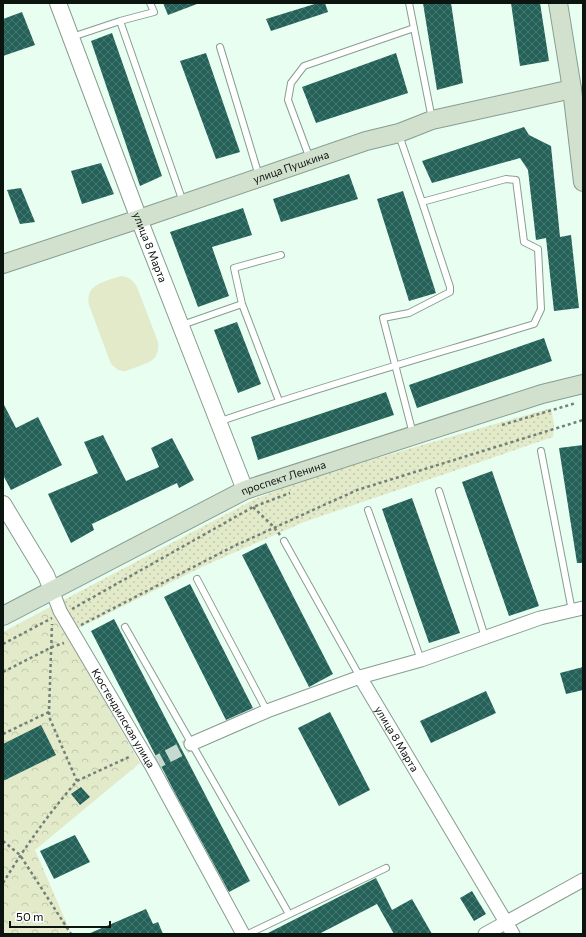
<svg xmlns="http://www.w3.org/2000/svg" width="586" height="937" font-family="Commissioner,sans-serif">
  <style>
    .grass { fill: url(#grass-dots) }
    .park { fill: url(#park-crowns) }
    .pitch { fill: #e2eac9 }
    .building { fill: url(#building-cross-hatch) }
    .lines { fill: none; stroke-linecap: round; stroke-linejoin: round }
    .minor-tunnel { stroke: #c6dbcf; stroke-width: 13; stroke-dasharray: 13 6; stroke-linecap: butt }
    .service-casing { stroke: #889d91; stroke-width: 8 }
    .minor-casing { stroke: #889d91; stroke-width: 15 }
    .tertiary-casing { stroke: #889d91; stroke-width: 18 }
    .secondary-casing { stroke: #889d91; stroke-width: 20 }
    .path { stroke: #728178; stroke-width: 2.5; stroke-dasharray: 3 3; stroke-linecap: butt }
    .service { stroke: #fff; stroke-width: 6 }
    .minor { stroke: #fff; stroke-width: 13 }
    .tertiary { stroke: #fff; stroke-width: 16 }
    .secondary { stroke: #d2e0ce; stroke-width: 18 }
    .labels { text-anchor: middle; stroke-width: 4; stroke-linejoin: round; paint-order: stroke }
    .street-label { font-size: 11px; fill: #0c140f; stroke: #fff }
  </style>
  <defs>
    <pattern id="grass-dots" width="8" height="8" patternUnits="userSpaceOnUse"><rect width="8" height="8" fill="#e2eac9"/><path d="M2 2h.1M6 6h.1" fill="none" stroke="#c1c8ab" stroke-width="1.8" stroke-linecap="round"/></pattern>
    <pattern id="park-crowns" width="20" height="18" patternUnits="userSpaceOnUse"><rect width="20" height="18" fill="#e2eac9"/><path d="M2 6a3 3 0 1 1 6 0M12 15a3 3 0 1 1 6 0" fill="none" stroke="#c1c8ab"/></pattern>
    <pattern id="building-cross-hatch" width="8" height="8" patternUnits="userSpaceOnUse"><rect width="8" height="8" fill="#246158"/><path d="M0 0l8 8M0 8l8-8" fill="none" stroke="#487770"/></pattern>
  </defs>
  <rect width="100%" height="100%" fill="#e7fef1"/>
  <path class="grass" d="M551,408L554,424L553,437L304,522L204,566L77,629L60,602L255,499L311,477Z"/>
  <path class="park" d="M50,607L140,763L35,850L70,931L64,934H3V632Z"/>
  <path class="pitch" d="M121,276C129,277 133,280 137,287L158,342C160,361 149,362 134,368C130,369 126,372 122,371C117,370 115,367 111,364L89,305C85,284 104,282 121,276Z"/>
  <path class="building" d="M163,3H197V4L168,15Z
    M318,3H325L328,12L271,31L266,19Z
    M423,3H451L463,83L437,90Z
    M511,3H540L549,61L520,66Z
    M22,12L35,45L3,56V19Z
    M112,33L162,176L140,186L91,41Z
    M206,53L240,152L216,159L180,61Z
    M396,53L408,93L316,123L302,87Z
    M524,127L529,135L551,146L560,237L571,235L579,308L554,311L546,238L536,240L528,170L520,158L432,183L422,161Z
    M101,163L114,194L82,204L71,171Z
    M349,174L358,199L281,222L273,199Z
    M21,188L35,222L20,224L7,190Z
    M403,191L436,293L409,301L377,199Z
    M243,208L252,235L212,247L229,296L198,307L170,232Z
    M237,322L261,384L238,393L214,330Z
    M544,338L552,361L417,408L409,385Z
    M386,392L394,415L258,460L251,437Z
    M3,403L16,428L38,417L62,465L11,490L3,475Z
    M103,435L126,481L159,467L151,448L172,438L194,480L179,488L177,483L92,524L94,530L71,543L48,494L98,473L84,442Z
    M583,445V563H577L559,448Z
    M492,471L539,606L509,616L462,482Z
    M412,498L460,633L429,643L382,509Z
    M266,543L333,674L309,687L242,555Z
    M190,584L253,708L226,720L164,597Z
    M114,619L250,881L229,892L175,793L91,631Z
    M583,667V690L566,694L560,673Z
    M486,691L496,713L431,743L420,721Z
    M330,712L370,790L339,806L298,728Z
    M41,725L56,755L3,781V744Z
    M81,787L90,797L80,805L71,794Z
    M75,835L90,862L54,879L40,851Z
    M376,878L392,910L412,899L432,934H394L377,904L319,934H266Z
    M472,891L486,914L474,921L460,898Z
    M146,909L153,924L158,922L163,934H88Z"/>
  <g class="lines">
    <path class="minor-tunnel" d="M151,765L191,744"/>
    <g class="service-casing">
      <path id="service" d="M150,3L154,12L120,21L183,202
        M409,3L432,119
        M72,37L120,21
        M220,47L259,176
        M399,135L422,202
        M310,159L288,100L291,83L304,66L414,28
        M182,325L242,304
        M279,401L242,304L234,268L281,255
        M218,422C322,386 429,356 534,324L541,309L538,249L524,242L516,180L506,179L422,202L450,287V292L409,313L383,318L413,434
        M541,451L572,611
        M439,491L485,637
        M368,510L421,660
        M284,541L360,677
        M197,579L267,711
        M125,627L289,914
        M248,934L386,868"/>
    </g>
    <g class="minor-casing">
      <g id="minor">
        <path id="s1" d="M52,590L60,611L151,765L243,934"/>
        <path id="s2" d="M360,677L513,934"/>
        <path d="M191,744L267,711L360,677L421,660L540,618L583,608"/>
        <path d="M485,934L583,880"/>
      </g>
    </g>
    <g class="tertiary-casing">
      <g id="tertiary">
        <path id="s3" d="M58,3L139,219L245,490"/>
        <path d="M3,504L46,575L52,590"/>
      </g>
    </g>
    <g class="secondary-casing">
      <g id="secondary">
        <path d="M558,3L572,89L583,182"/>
        <path id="s4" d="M3,264L139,219L366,141L399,133L432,120L572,89"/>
        <path id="s5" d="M3,616L245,490L542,394L583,384"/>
      </g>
    </g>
    <path class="path" d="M502,425L576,403
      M253,507L274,527L280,535
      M72,609L253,507L290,493
      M81,625L234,546L357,490L583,420
      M3,644L52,618
      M3,672L52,647L64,643
      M3,734L49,712L52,624
      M77,781L131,756
      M3,841L20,855L71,934
      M3,883C25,847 49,813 77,781L50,719L49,712"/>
    <use href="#service" class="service"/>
    <use href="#minor" class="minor"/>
    <use href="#tertiary" class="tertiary"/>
    <use href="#secondary" class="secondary"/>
  </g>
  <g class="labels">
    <g class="street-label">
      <text dy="4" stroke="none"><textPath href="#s4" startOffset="304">улица Пушкина</textPath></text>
      <text dy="4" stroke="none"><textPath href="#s3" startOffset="261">улица 8 Марта</textPath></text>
      <text dy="4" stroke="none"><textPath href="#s5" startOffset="313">проспект Ленина</textPath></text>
      <text dy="4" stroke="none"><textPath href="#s1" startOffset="147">Кюстендилская улица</textPath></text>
      <text dy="4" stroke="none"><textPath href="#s2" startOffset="72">улица 8 Марта</textPath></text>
    </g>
  </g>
  <rect width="586" height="937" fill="none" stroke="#0c140f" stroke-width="8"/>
  <path d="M10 921v6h100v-6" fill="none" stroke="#0c140f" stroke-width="2"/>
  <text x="16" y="921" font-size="12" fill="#0c140f" stroke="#ffffff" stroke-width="3" paint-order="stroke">50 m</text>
</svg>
